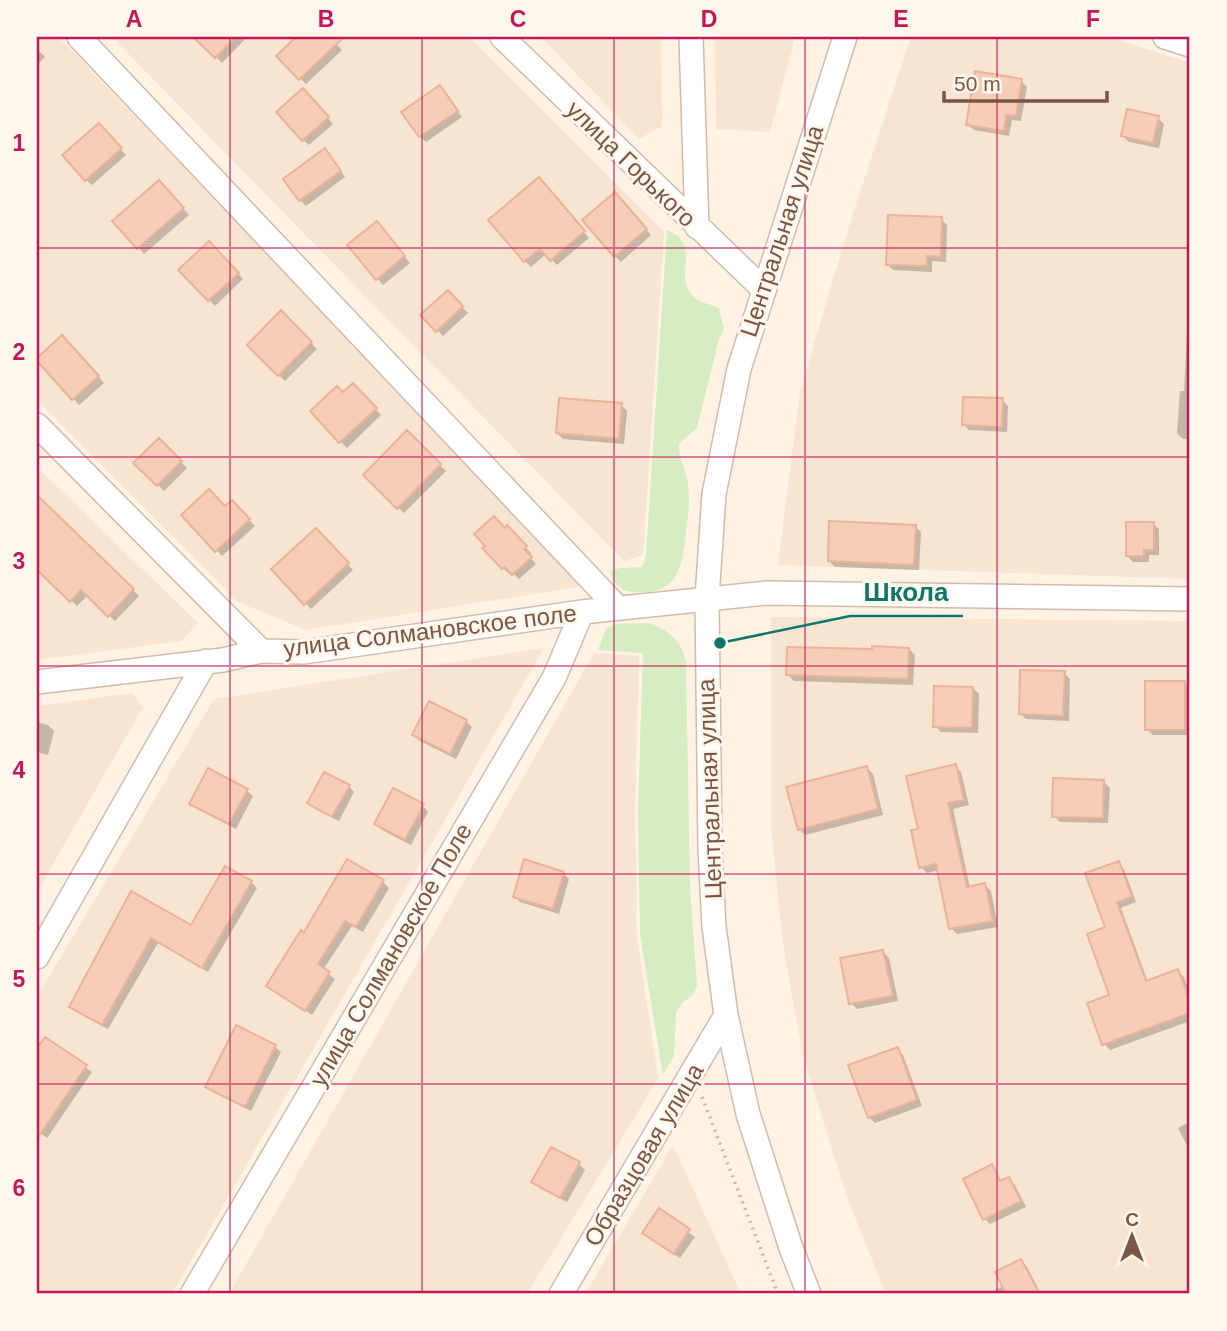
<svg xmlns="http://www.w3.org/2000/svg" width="1227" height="1331" font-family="Helvetica,sans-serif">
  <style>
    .residential { fill: #f7e4d1 }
    .green { fill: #d5edc0 }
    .shadow { fill: #0003 }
    .building { fill: #f6ceb8; stroke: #ebb397; stroke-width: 2 }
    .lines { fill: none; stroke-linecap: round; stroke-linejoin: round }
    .minor-casing { stroke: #d3bbab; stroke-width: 26 }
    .path { stroke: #dcb19b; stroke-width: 3.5; stroke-dasharray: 2 5; stroke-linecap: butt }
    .minor { stroke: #fff; stroke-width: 23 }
    .grid { fill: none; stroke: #c2185b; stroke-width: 2; stroke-opacity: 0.55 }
    .labels { text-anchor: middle; stroke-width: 6; stroke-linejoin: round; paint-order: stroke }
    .street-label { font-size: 24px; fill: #795646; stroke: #fff6ec }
    .leader { fill: none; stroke: #0f766e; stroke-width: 2.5 }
    .callout-dot { fill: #0f766e; stroke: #fff6ec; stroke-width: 2.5 }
    .callout-label { font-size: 26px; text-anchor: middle; font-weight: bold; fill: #0f766e; stroke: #fff6ec; stroke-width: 6; stroke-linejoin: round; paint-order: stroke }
    .neatline { fill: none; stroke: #c2185b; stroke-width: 2.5 }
    .grid-label { font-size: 23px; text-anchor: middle; font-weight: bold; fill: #c2185b }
  </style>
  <rect width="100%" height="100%" fill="#fef2e4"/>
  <path class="residential" d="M37,37H58L77,56L578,579V587L306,630L238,602L37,400Z
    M112,37H469L664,232L643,555L624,561Z
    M541,37H661L662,126L639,139Z
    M715,37H795L770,132L716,129Z
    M911,37H1109L1190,63V579L778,565L800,392L848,229Z
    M37,467L198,623L181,641L37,660Z
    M771,617L1190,621V1294H886L848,1200L803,1056L783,944L771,827Z
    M544,648L172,1294H37V997L214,699Z
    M594,653L639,656L635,811L637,937L658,1079L527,1294H229Z
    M132,693L143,707L37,892V706Z
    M673,1145L741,1294H585Z"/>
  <path class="green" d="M667,230C704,245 671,277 694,297C701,304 711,303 719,309L724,329L719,339L697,428L679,443C678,458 686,469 688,484C690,500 688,516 686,532C682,566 679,595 636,592C621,591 614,586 610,571L620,568L642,567L646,556Z
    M649,623C669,630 682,641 686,662L690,887L697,986L692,996L682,1003L676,1012L674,1056L663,1075L640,935L638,808L643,653L598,650L606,629L616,624Z"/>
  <path class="shadow" d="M196,37H247L222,63Z
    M298,37H330L342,50L306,84L278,56Z
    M37,49L45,57L37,65Z
    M1021,81L1027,87L1021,121L1012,120L1009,136L974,130L968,124Z
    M440,88L462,117L426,142L420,136Z
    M309,96L333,124L309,145L303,140Z
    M1158,118L1164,124L1159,148L1129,142L1123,136Z
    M105,131L126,155L92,185L86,180Z
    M330,157L345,177L306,206L300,200Z
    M544,185L589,238L557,265L546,254L531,267L525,261Z
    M165,188L189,215L144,254L115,221Z
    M621,200L651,235L621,262L615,256Z
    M941,219L947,225L946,262L932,261V272L893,270L887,264Z
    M382,229L410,263L383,285L350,246Z
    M209,244L243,279L215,306L181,270Z
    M448,292L468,313L443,336L423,315Z
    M281,313L317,349L285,381L249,345Z
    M1187,332L1190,333V439H1183L1177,433L1180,391H1184Z
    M68,343L104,383L79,405L37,359Z
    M353,385L381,415L347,448L312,411L343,395Z
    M1002,400L1008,406L1007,432L969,430L963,424Z
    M621,405L627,411L624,444L563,439L557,433Z
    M407,433L446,471L404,513L365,475Z
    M159,440L187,468L164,491L136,463Z
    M39,499L139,596L115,621L88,595L77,606L37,568V501Z
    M232,502L255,526L222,556L184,515L226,508Z
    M1153,523L1159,529V555H1149V562H1133L1127,556Z
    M915,526L921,532L919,570L835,567L829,561Z
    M316,530L353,570L311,609L273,570Z
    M505,530L513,534L531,553L529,556L536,564L519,579L512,572L509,574L503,568Z
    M909,649L915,655L913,685L794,681L788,675Z
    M1064,673L1070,679L1069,721L1026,719L1020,713Z
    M1184,683L1190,689V735H1153L1147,729Z
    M973,688L979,694L978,733L941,732L935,726Z
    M466,721L472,727L456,759L420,741L414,735Z
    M37,722L48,725L54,731L48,755L37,752Z
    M955,766L961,772L969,805L953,809L970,888L985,885L991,891L998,927L957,934L951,928L939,870L927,873L921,867L920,830Z
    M867,768L873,774L883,815L805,835L799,829Z
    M1104,782L1110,788L1108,823L1060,822L1054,816Z
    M349,786L354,792L339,821L315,809L309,803Z
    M247,791L253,796L236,829L197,809L191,803Z
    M423,806L428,812L411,845L382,830L376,824Z
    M1118,863L1124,869L1136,902L1121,908L1148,982L1178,971L1184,977L1190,995V1021L1110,1050L1104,1044L1111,996L1107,928Z
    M563,873L569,879L559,914L520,902L515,896Z
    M251,882L257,888L208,972L158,943L108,1029L77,1012L71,1006L131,893L191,927Z
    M383,882L389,888L363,932L352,926L323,970L335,979L312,1015L268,986L305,935Z
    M883,952L889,958L898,1001L857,1009L851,1003Z
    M45,1039L92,1072L47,1138L37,1131V1052Z
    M275,1047L281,1052L251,1111L213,1092L207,1086Z
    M897,1049L903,1055L922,1106L875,1123L869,1117Z
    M1190,1122V1152L1178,1128Z
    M579,1164L585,1170L567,1202L539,1188L533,1182Z
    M992,1166L1002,1182L1009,1179L1015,1185L1026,1207L990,1224L985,1219Z
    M659,1211L695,1237L680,1258L650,1238Z
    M1021,1261L1027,1267L1041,1294H996L994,1291L1003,1286Z"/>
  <path class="building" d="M193,37H236L215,58Z
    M296,37H344L299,80L276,56Z
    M975,71L1022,79L1016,116L1006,115L1004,131L966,125Z
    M440,85L458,111L419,137L401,112Z
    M303,88L329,117L302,141L276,112Z
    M1127,109L1159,116L1153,143L1121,136Z
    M99,123L122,148L85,181L62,155Z
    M325,148L341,171L299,201L283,179Z
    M539,177L585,231L550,261L540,249L524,262L488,220Z
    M159,180L184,208L137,249L112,221Z
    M615,192L647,229L614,257L582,220Z
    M888,215L942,217L941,257L927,256V266L886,265Z
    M377,221L405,256L376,280L347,245Z
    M209,241L239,273L208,301L178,270Z
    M448,290L463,306L436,332L420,315Z
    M281,310L312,342L278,376L247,345Z
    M62,335L99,376L72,400L37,361V358Z
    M353,383L377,408L339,443L310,411L337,386L343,392Z
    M963,397L1003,398L1002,427L962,425Z
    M559,398L622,403L619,439L556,433Z
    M407,430L441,464L397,509L363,475Z
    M159,438L182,461L157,486L133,463Z
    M209,489L225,506L232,500L250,519L215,552L181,515Z
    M37,495L134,589L108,617L81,590L70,602L37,570Z
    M494,516L505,528L507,525L527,546L524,549L532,557L512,575L505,567L502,569L482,548L485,546L474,534Z
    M829,521L916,525L914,565L828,561Z
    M1126,522H1154V550H1144V556H1126Z
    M316,528L349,563L304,605L271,569Z
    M872,646L909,648L908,679L786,675L787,647L872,649Z
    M1020,670L1065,671L1063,716L1019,714Z
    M1145,681H1185V730H1145Z
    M934,686L973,687L972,728L933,727Z
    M429,701L467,720L450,754L412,735Z
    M956,764L964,800L948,803L967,887L985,883L993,921L949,929L936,864L919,868L911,830L918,829L906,776Z
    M867,766L878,809L798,830L786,787Z
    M208,768L248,789L229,824L189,804Z
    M324,772L350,785L332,817L307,803Z
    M1053,778L1104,780L1103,818L1052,817Z
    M393,788L424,804L405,840L374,824Z
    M347,859L384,880L356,927L345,921L318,964L330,972L305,1011L266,986L301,930L304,932Z
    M524,859L564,872L553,909L513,897Z
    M1119,861L1132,897L1117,902L1146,981L1178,969L1190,1002V1013L1102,1045L1087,1003L1109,995L1087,934L1105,927L1085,873Z
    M225,866L252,881L202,968L151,938L102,1025L69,1007L131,891L191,925Z
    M883,950L893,996L849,1004L840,958Z
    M236,1025L276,1045L245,1107L205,1087Z
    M45,1037L87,1065L37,1139V1048Z
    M898,1047L917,1100L868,1118L848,1065Z
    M551,1147L580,1162L560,1198L531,1182Z
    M992,1164L1000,1181L1009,1177L1021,1201L983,1220L963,1179Z
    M659,1208L690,1229L674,1254L642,1233Z
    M1021,1259L1040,1294H1006L995,1272Z"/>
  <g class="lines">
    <g class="minor-casing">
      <path id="minor" d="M79,37L618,608
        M502,37L763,289
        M691,37L697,227
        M1165,37L1190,45
        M37,425L261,651
        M37,682L223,660L261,651L304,652L582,612L766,593L1190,599
        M37,957L206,661
        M192,1294L554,678L582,612
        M561,1294L726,1015
        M809,1294L791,1248L748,1114L726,1015L714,927L710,849L707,598L714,494L739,369L845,37"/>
    </g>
    <path class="path" d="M702,1097L778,1294"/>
    <use href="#minor" class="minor"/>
  </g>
  <path class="grid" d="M230,37V1294M422,37V1294M614,37V1294M805,37V1294M997,37V1294M37,248H1190M37,457H1190M37,666H1190M37,874H1190M37,1084H1190"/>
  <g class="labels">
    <g class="street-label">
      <text transform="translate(631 164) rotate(44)" y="8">улица Горького</text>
      <text transform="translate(782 231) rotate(-72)" y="8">Центральная улица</text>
      <text transform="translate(430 631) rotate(-7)" y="8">улица Солмановское поле</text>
      <text transform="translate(710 789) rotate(-92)" y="8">Центральная улица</text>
      <text transform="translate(391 955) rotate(-60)" y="8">улица Солмановское Поле</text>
      <text transform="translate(644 1155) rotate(-59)" y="8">Образцовая улица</text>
    </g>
  </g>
  <path class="leader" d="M720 643L850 616H963"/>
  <circle class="callout-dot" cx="720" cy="643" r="7"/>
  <g class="callout-label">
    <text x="906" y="601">Школа</text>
  </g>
  <rect width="1227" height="1331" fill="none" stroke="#fff6ec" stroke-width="77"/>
  <g transform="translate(1132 1236)" stroke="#fff6ec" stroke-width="5" paint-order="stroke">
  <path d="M0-5L12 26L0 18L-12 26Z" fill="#795646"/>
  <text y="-10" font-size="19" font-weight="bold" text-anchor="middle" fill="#795646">С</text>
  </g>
  <path d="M944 91v10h163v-10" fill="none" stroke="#795646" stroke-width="3.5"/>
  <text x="954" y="91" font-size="21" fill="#795646" stroke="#fff6ec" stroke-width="5" paint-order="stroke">50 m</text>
  <rect x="38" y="38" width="1150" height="1254" class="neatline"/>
  <g class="grid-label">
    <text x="134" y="27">A</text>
    <text x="326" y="27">B</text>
    <text x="518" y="27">C</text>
    <text x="709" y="27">D</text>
    <text x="901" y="27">E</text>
    <text x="1093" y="27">F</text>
    <text x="19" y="151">1</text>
    <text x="19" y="360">2</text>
    <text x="19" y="569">3</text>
    <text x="19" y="778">4</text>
    <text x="19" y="987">5</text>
    <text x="19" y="1196">6</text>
  </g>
</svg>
